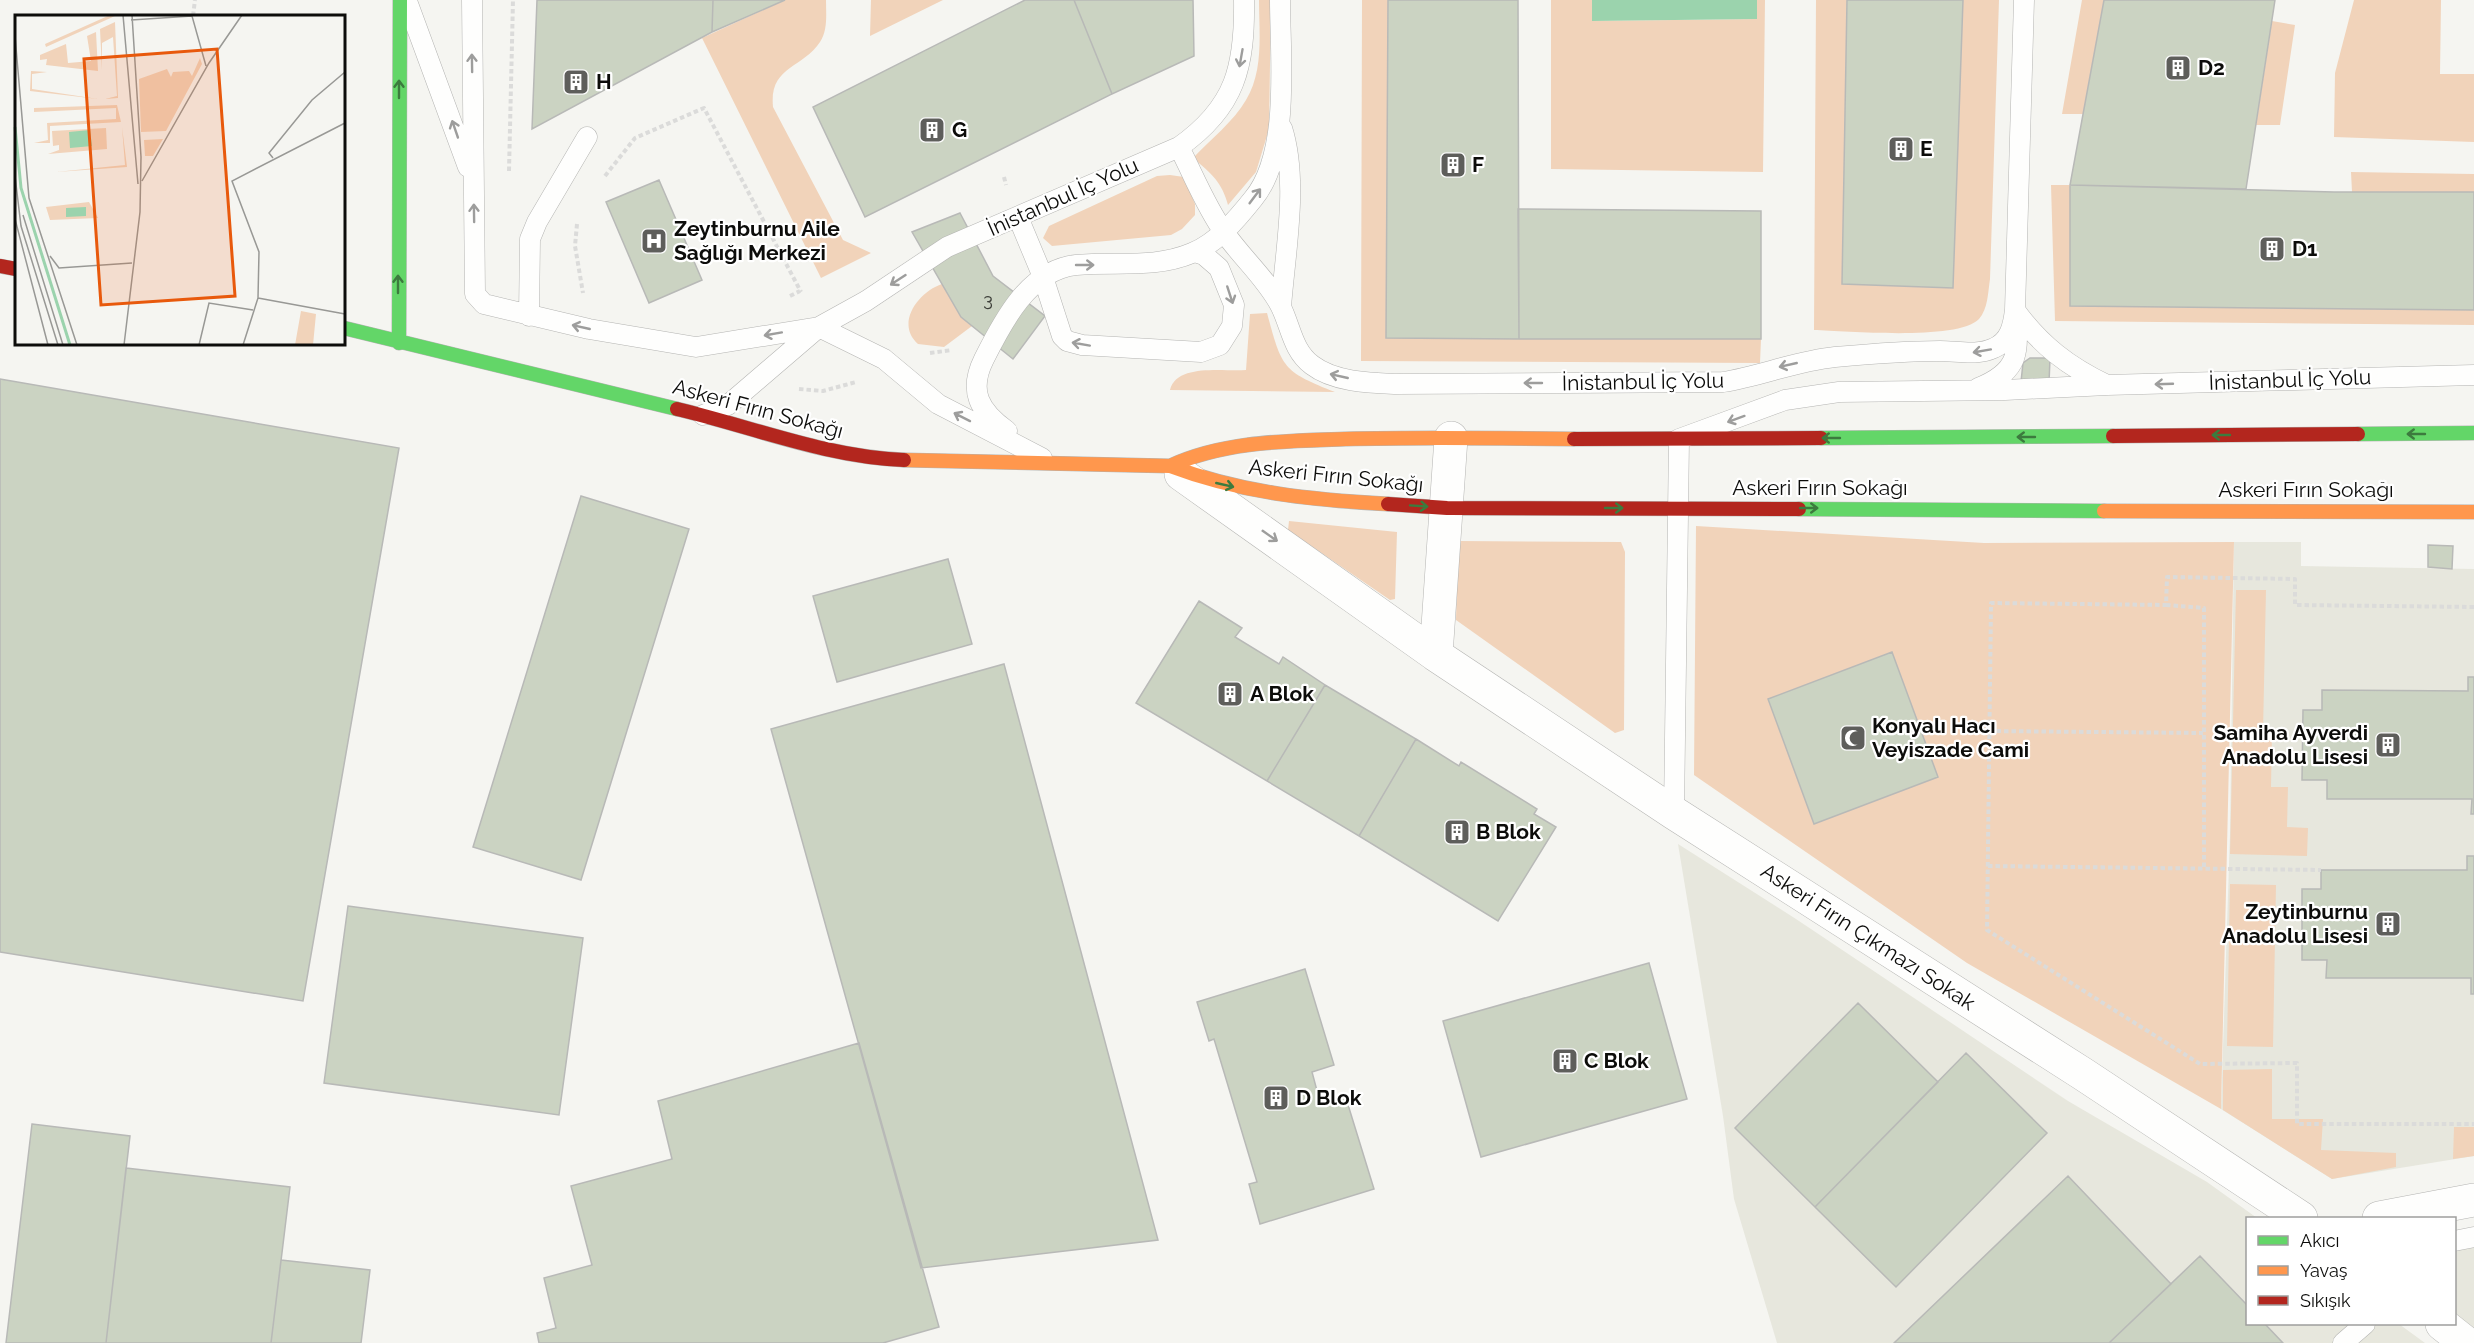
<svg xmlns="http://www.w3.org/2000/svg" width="2474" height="1343" font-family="Raleway,sans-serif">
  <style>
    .built { fill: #e7e7dd }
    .green { fill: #f1d3ba }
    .water { fill: #9bd3ad }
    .building { fill: #cbd3c2; stroke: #b8b9b7; stroke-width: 1.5 }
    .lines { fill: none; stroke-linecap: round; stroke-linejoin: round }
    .lane-casing { stroke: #b4b4b2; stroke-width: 21 }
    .street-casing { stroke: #b4b4b2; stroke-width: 34 }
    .fast-casing { stroke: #b4b4b2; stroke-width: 15 }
    .slow-casing { stroke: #b4b4b2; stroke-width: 15 }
    .jam-casing { stroke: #b4b4b2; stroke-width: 15 }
    .path { stroke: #dbdbda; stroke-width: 4; stroke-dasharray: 4.5 3; stroke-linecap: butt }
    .lane { stroke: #fefefd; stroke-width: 20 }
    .street { stroke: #fefefd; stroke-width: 33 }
    .fast { stroke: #63d668; stroke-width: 14 }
    .slow { stroke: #ff974d; stroke-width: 14 }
    .jam { stroke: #b3261e; stroke-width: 14 }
    .oneway { stroke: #9d9d9c }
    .oneway2 { stroke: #3c7b3e }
    .labels { text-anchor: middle; stroke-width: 4.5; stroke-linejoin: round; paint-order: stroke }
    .number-label { font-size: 18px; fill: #3c3e38 }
    .poi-label { font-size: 21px; font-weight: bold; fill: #0c0c0a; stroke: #fff; text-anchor: start }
    .street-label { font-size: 21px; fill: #0c0c0a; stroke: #fff }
    .inset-river { fill: none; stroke: #9bd3ad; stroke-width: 3 }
    .inset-road { fill: none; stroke: #989895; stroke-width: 1.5 }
    .view { fill: #e8590c; fill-opacity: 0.15; stroke: #e8590c; stroke-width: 3 }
    .inset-edge { fill: none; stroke: #0c0c0a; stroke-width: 3 }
  </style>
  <rect width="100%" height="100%" fill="#f5f5f1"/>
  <path class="built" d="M2234,542H2301V566L2474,569V1156L2332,1179L2221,1109L2230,834Z
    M1678,844L1796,919L2068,1101L2207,1182L2257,1218H2248V1324H2399L2425,1343H1777L1734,1199L1723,1116Z
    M2474,1247V1331L2455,1315L2454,1251Z"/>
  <path class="green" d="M785,0H826C826,14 828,30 820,42C802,69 769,66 773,107L843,240L871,253L821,278L702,38Z
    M871,0H943L870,36Z
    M1259,0H1271L1269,129L1256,172L1228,205C1222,182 1211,173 1193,158C1210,140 1234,121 1246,100C1264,70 1259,33 1259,0Z
    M1362,0H1388L1387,338L1761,339L1760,363L1361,361Z
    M1551,0H1592L1593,21L1757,19V0H1765L1763,172L1551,169Z
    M1816,0H1847L1842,284L1953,288L1963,0H1999L1990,279C1988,292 1988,309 1979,319C1958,341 1847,331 1814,330Z
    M2082,0H2104L2083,114H2062Z
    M2354,0H2441L2440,74H2474V142L2334,137L2335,73Z
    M2272,21L2295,25L2280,125H2256Z
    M2351,172L2474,174V192H2352Z
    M1170,175L1184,177L1195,204V215L1182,229L1171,235L1052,246L1043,238L1049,226L1157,176Z
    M2051,185H2070V306L2474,310V325L2055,321Z
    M942,284L961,317L972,326L944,347L918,344C895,324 918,292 942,284Z
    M1267,313C1282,368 1282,371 1335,392L1170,390C1177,363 1224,372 1246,370L1250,314Z
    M1289,521L1397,532L1395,599L1390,600L1288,530Z
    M1696,526L1984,543L2234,542L2221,1109L1967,963L1694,775Z
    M1458,541L1621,542L1625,552L1624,730L1615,733L1456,620Z
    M2236,590H2266L2263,732L2272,733L2271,787H2288L2287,827L2308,828L2307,856L2230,854Z
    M2230,884L2276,885L2273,1047L2227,1046Z
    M2272,1069V1119H2323L2321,1150L2396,1153V1167L2332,1179L2223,1110V1070Z
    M2454,1127H2474V1156L2453,1159Z"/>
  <path class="water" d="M1592,0H1757V19L1592,21Z"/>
  <path class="building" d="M537,0H713L712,32L532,129Z
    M713,0H785L712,32Z
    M1025,0H1074L1112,94L865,217L813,107Z
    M1074,0H1193L1194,56L1112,94Z
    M1388,0H1518L1519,339L1386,338Z
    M1847,0H1963L1953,288L1842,284Z
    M2104,0H2275L2246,189L2070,185Z
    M659,180L702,280L649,303L606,202Z
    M2070,185L2334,192H2474V310L2070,306Z
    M1518,209L1761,211V339H1519Z
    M960,213L993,276L1045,316L1013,359L961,317L912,232Z
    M2030,358H2050L2049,383L2021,382L2023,363Z
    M0,379L399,448L303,1001L0,952Z
    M581,496L689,529L581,880L473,847Z
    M2428,545L2453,546L2452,569L2428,567Z
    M948,559L972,644L837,682L813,596Z
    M1199,601L1242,628L1235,637L1279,664L1283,657L1325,685L1267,781L1136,703Z
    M1892,652L1938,777L1814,824L1768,699Z
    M1004,664L1158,1240L921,1268L771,729Z
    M2468,677H2474V814H2471L2472,799H2327V780H2302L2303,710H2322V690L2468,691Z
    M1325,685L1416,739L1359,836L1267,781Z
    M1416,739L1459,766L1461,762L1537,809L1534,814L1556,827L1498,921L1359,836Z
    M2467,856H2474V994H2471V978H2326L2327,960H2302V889H2321V870H2467Z
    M348,906L583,938L559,1115L324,1083Z
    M1649,963L1687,1099L1481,1157L1443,1021Z
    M1305,969L1334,1065L1312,1072L1320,1102L1345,1095L1374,1189L1260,1224L1249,1184L1257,1182L1214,1039L1209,1041L1197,1002Z
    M1858,1003L1938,1082L1815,1207L1735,1128Z
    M859,1043L939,1327L883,1343H539L537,1333L556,1328L544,1278L592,1265L571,1186L672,1159L658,1101Z
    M1966,1053L2047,1133L1896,1287L1815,1207Z
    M32,1124L130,1136L106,1343H6Z
    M126,1168L290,1187L271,1343H106Z
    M2068,1176L2171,1284L2109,1343H1894Z
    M2200,1256L2248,1306V1324H2265L2283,1343H2109Z
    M281,1260L370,1270L361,1343H271Z"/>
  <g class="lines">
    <g class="lane-casing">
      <path id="lane" d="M472,0L475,294L484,304L589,329L696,347L819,327L884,359L938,404L1042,458
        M408,4L468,167
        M1179,147C1193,174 1206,207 1224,232C1242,258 1265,277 1280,305C1291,326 1292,350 1312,365C1334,382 1370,383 1396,384L1723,382C1761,376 1796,361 1835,357C1869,354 1905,351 1940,351C1958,351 1977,356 1994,348C2010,341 2013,326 2015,310
        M1018,217L1043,277L1062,336L1067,341L1082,345L1201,352L1220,345L1232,326L1234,305L1219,268L1204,255L1195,252
        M1281,307C1285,253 1299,181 1282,128
        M2015,310C2040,345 2069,367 2107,385L2474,375
        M529,316L530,239L537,222L587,137
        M1978,388C2021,371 2019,351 2015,310L2024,0
        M703,415L728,405L819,327L866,301L947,247L1179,147C1236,107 1245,66 1244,0
        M1007,431C979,411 968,391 984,359C1003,321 1029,270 1076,265C1116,261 1154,269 1192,253C1217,243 1237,219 1253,199C1291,154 1280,56 1280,0
        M1674,813L1679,439L1785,400L1839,392L2005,390L2107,385
        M2454,1241L2474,1237
        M2343,1343L2365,1324"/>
    </g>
    <g class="street-casing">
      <path id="street" d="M1181,474L1436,655L1674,813L2083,1074L2301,1218
        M1436,655L1451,438
        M2379,1218L2474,1200
        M2442,1324L2466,1343"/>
    </g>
    <g class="fast-casing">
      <path id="fast" d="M344,328L677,409
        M399,343L400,0
        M2358,434L2474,433
        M1821,438L2113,436
        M1799,509L2104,511"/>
    </g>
    <g class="slow-casing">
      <path id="slow" d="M904,460L1170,466C1241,493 1313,500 1388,504
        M1170,466C1224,441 1286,441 1345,439C1421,437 1498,438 1574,439
        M2104,511L2474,512"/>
    </g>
    <g class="jam-casing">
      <path id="jam" d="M0,266L16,269
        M677,409C753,427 826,457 904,460
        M2113,436L2358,434
        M1574,439L1821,438
        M1388,504L1447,508L1799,509"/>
    </g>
    <path class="path" d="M193,16L195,0
      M509,171L513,0
      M605,176L635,138L704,108L801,292
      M1004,177L1006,185
      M577,224L575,246L583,293
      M790,296L800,291
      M930,353L952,350
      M799,389L823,391L856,382
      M2166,605L2204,608V869
      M2474,607L2295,605V579L2167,577L2166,605L1991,603L1987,930L2200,1064L2297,1063V1124H2474
      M1989,731L2203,733
      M1988,866L2321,870"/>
    <use href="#lane" class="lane"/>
    <use href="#street" class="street"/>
    <use href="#fast" class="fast"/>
    <use href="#slow" class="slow"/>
    <use href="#jam" class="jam"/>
  </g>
  <defs><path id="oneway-shaft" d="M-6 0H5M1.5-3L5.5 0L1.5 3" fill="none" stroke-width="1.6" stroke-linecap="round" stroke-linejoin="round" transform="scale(1.5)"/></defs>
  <g class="oneway">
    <use href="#oneway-shaft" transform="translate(1241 58) rotate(100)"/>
    <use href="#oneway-shaft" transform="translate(472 63) rotate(-91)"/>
    <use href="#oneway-shaft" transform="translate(455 129) rotate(-109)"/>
    <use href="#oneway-shaft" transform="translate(1255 196) rotate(-53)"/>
    <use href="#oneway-shaft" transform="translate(474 213) rotate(-91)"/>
    <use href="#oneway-shaft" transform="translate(1085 265)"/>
    <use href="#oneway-shaft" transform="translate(898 280) rotate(147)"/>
    <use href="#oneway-shaft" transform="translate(1230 295) rotate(72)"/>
    <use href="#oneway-shaft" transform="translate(581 327) rotate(-167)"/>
    <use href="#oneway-shaft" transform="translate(773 334) rotate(170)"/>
    <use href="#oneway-shaft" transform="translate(1081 344) rotate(-170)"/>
    <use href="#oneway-shaft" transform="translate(1982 351) rotate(170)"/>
    <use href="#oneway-shaft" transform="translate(1788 365) rotate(167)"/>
    <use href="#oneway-shaft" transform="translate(1339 376) rotate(-167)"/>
    <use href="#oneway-shaft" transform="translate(1533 383) rotate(180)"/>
    <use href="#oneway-shaft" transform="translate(2164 384) rotate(178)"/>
    <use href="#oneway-shaft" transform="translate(962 417) rotate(-153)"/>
    <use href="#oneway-shaft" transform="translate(1736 419) rotate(160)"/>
    <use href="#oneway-shaft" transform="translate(1270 536) rotate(35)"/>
  </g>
  <g class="oneway2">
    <use href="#oneway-shaft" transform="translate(399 89) rotate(-90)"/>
    <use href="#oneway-shaft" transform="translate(398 284) rotate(-90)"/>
    <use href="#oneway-shaft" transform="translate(2416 434) rotate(180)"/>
    <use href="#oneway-shaft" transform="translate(2221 435) rotate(180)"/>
    <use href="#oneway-shaft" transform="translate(2026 437) rotate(180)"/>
    <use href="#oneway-shaft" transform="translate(1831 438) rotate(180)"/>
    <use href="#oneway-shaft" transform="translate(1225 485) rotate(13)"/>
    <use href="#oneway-shaft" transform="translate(1419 506) rotate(4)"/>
    <use href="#oneway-shaft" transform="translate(1614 508)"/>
    <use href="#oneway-shaft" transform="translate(1809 508)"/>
  </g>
  <defs>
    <g id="building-square" transform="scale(1.35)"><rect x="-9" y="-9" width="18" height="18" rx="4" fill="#5e5e5b" stroke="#fff"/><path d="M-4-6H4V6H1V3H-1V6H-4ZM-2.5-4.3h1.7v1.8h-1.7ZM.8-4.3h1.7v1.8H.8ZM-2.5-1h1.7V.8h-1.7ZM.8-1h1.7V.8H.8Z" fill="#fff"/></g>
    <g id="hospital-square" transform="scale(1.35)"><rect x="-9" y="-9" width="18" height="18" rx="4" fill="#5e5e5b" stroke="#fff"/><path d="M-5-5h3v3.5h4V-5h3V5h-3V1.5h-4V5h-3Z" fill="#fff"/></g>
    <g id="mosque-square" transform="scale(1.35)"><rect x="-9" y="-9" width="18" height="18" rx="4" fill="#5e5e5b" stroke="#fff"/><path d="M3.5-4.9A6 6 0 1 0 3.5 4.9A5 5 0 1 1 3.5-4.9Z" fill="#fff"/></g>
  </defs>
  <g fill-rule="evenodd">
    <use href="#building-square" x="2178" y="68"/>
    <use href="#building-square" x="576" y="82"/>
    <use href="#building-square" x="932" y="130"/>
    <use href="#building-square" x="1901" y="149"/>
    <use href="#building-square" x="1453" y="165"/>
    <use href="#hospital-square" x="654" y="241"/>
    <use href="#building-square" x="2272" y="249"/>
    <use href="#building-square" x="1230" y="694"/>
    <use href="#mosque-square" x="1853" y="738"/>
    <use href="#building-square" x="2388" y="745"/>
    <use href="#building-square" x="1457" y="832"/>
    <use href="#building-square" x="2388" y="924"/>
    <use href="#building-square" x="1565" y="1061"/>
    <use href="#building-square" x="1276" y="1098"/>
  </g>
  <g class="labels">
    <g class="number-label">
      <text x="988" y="306">3</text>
    </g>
    <g class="poi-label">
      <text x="2198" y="75">D2</text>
      <text x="596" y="89">H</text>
      <text x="952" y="137">G</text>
      <text x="1920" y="156">E</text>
      <text x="1472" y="172">F</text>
      <text x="674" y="236">Zeytinburnu Aile<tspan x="674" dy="24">Sağlığı Merkezi</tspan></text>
      <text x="2292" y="256">D1</text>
      <text x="1250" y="701">A Blok</text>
      <text x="1872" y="733">Konyalı Hacı<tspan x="1872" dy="24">Veyiszade Cami</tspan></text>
      <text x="2368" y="740" text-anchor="end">Samiha Ayverdi<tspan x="2368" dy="24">Anadolu Lisesi</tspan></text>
      <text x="1476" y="839">B Blok</text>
      <text x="2368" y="919" text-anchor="end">Zeytinburnu<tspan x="2368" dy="24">Anadolu Lisesi</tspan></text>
      <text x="1584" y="1068">C Blok</text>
      <text x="1296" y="1105">D Blok</text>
    </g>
    <g class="street-label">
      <text transform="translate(1063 197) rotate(-24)" y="7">İnistanbul İç Yolu</text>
      <text transform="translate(2290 380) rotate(-2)" y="7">İnistanbul İç Yolu</text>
      <text transform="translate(1643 382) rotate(-1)" y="7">İnistanbul İç Yolu</text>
      <text transform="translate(758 409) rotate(15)" y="7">Askeri Fırın Sokağı</text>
      <text transform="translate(1336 476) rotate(6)" y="7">Askeri Fırın Sokağı</text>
      <text x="1820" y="495">Askeri Fırın Sokağı</text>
      <text x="2306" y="497">Askeri Fırın Sokağı</text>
      <text transform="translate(1868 937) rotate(33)" y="7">Askeri Fırın Çıkmazı Sokak</text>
    </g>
  </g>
  <g transform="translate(15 15)">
    <rect width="330" height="330" fill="#f5f5f1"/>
    <path d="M95,0L100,1L31,32L30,29ZM100,7L103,83L90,84L102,81L98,22L87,28V55L85,14ZM81,17L83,56L31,50L32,44L25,45V40L51,29L53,48L76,46L72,21ZM185,43L187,49L151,116L126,117L124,64L152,54L156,62L158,57L174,56L177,61ZM16,56L32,57L17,59V74L83,84L15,76ZM102,90L106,107L35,111V128H19L33,125L32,108L101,104V93L19,97V93ZM107,112L112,152L41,157L110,150ZM91,113L92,134L33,139L44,135V130L38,131L37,116ZM148,124L138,141H130L129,125ZM74,187L83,203L35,205L31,192ZM286,296L301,299L298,330H280Z" fill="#f1d3ba"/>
    <path d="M75,115L77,131L55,133L54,117ZM71,192V201L51,202V193Z" fill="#9bd3ad"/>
    <path class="inset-river" d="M0,112L6,173L55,330"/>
    <path class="inset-road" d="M108,0L123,169M116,5L177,1L191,51M0,21L14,183L62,330M258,143L254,138L297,85L330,57M0,161L6,211L43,330M127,166L194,48L227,0M8,200L48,330M0,204L33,330M35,241L44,253L117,248M243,283L330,299M109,330L125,197L126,142L117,0M184,330L194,288L238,295M228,330L243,283L244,237L217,166L330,108"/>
    <path class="view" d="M202,34L220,281L86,290L69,44Z"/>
    <rect width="330" height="330" class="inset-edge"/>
  </g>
  <rect x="2246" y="1217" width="210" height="108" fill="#ffffff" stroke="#9e9e9d" stroke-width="1.5"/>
  <rect x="2258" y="1236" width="30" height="9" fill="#63d668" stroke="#9e9e9d" stroke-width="1.5"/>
  <text x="2300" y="1247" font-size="18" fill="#0c0c0a">Akıcı</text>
  <rect x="2258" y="1266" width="30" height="9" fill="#ff974d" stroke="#9e9e9d" stroke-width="1.5"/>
  <text x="2300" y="1277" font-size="18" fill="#0c0c0a">Yavaş</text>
  <rect x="2258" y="1296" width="30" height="9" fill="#b3261e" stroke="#9e9e9d" stroke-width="1.5"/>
  <text x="2300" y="1307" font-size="18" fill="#0c0c0a">Sıkışık</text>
</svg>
